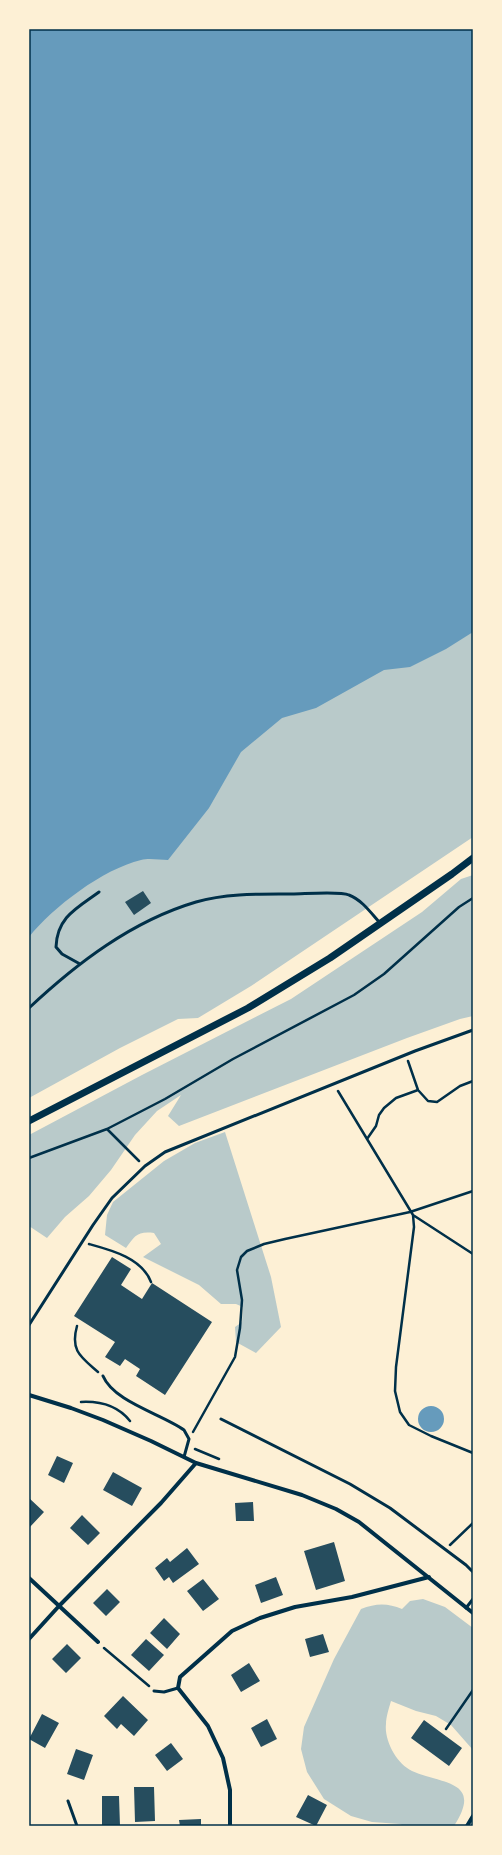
<svg xmlns="http://www.w3.org/2000/svg" width="502" height="1855" font-family="Spectral,serif">
  <style>
    .green { fill: #b9caca }
    .water { fill: #669bbc }
    .building { fill: #264d5e }
    .lines { fill: none; stroke-linecap: round; stroke-linejoin: round }
    .path { stroke: #003049; stroke-width: 2.5 }
    .service { stroke: #003049; stroke-width: 3 }
    .minor { stroke: #003049; stroke-width: 4 }
    .tertiary { stroke: #003049; stroke-width: 7 }
    .neatline { fill: none; stroke: #003049; stroke-width: 1.5 }
  </style>
  <rect width="100%" height="100%" fill="#fdf0d5"/>
  <path class="green" d="M29,29H473V837L251,986L198,1018L178,1019L120,1048L29,1098Z
    M473,875V1016L460,1019L407,1038L179,1126L168,1116L181,1095L157,1111L135,1135L111,1170L89,1196L65,1217L47,1238L29,1226V1135L142,1075L291,999L422,912L461,879Z
    M225,1132L271,1277L281,1327L256,1353L236,1342L235,1327L242,1322L243,1307L236,1304H221L199,1285L143,1257L161,1244L154,1233C137,1231 135,1236 126,1248L105,1235L107,1215L113,1202L164,1161L195,1143Z
    M423,1599L445,1607L473,1628V1750L451,1725L436,1716L416,1711L391,1701C389,1708 386,1717 386,1724C384,1741 397,1764 412,1771C441,1784 484,1780 454,1826H404L400,1824L372,1822L351,1816L324,1799L307,1772L301,1749L304,1727L334,1659L361,1609C376,1603 388,1603 402,1609L410,1601Z"/>
  <path class="water" d="M29,29H473V632L446,649L410,667L384,670L316,708L282,718L241,752L209,808L168,860C160,860 149,858 141,860C103,869 53,907 29,937Z
    M418 1419a13 13 0 1 1 26 0a13 13 0 1 1-26 0Z"/>
  <path class="building" d="M143,891L151,903L134,915L125,902Z
    M112,1257L131,1269L121,1285L142,1299L152,1283L212,1322L165,1395L136,1376L140,1369L125,1359L120,1366L105,1357L115,1342L74,1316Z
    M57,1456L73,1463L64,1483L48,1475Z
    M113,1472L142,1488L132,1506L103,1490Z
    M29,1498L44,1512L29,1528Z
    M253,1502L254,1521H236L235,1503Z
    M82,1515L100,1533L88,1545L70,1528Z
    M334,1542L345,1581L316,1590L304,1551Z
    M187,1548L199,1564L173,1583L169,1577L164,1581L155,1568L167,1558L170,1562Z
    M276,1577L283,1595L261,1603L255,1585Z
    M203,1579L219,1599L203,1611L187,1591Z
    M107,1589L120,1602L106,1616L93,1603Z
    M164,1618L180,1634L167,1649L150,1633Z
    M323,1634L329,1652L310,1657L305,1639Z
    M146,1639L164,1655L149,1671L131,1655Z
    M67,1644L81,1658L66,1673L52,1659Z
    M249,1663L260,1681L241,1692L231,1675Z
    M123,1696L148,1720L134,1736L121,1724L117,1729L104,1716Z
    M42,1714L59,1723L45,1748L29,1739Z
    M267,1719L277,1739L261,1747L251,1728Z
    M424,1720L462,1748L449,1766L411,1738Z
    M171,1743L183,1759L167,1771L155,1755Z
    M76,1749L93,1755L84,1780L67,1774Z
    M134,1787H154L155,1821L135,1822Z
    M308,1795L327,1805L316,1826L296,1817Z
    M102,1796H119L120,1826H102Z
    M201,1819V1826H180L179,1820Z"/>
  <g class="lines">
    <path class="path" d="M408,1061L418,1090L428,1101L437,1102L460,1086L473,1081
      M338,1091L413,1215L414,1227L396,1367L395,1391L400,1412L409,1425L431,1436L473,1453
      M107,1129L139,1161
      M367,1139L376,1126L379,1115L384,1108L396,1098L418,1090
      M29,1158L107,1129L165,1099L233,1059L354,995L384,974L459,907L473,898
      M413,1215L473,1254
      M89,1244C111,1250 142,1258 151,1282
      M77,1326C70,1351 81,1357 98,1372
      M81,1402C100,1401 118,1406 130,1421
      M193,1432L235,1357L240,1328L242,1300L237,1270L241,1257L247,1251L264,1244L285,1239L410,1212L473,1191
      M195,1449L219,1459
      M450,1545L473,1523
      M104,1648L149,1686
      M446,1729L473,1690"/>
    <path class="service" d="M80,964L62,954L56,947C57,917 77,908 99,892
      M29,1008C77,963 132,921 196,902C226,893 261,894 292,894C304,894 340,891 349,895C362,900 371,913 380,923
      M29,1325L93,1225L112,1198L145,1166L165,1152L415,1051L473,1030
      M103,1376C114,1402 162,1414 184,1430L189,1439L184,1457
      M221,1419L350,1484L390,1508L466,1565L473,1572
      M466,1608L473,1599
      M154,1691L164,1692L178,1688
      M68,1801L77,1826"/>
    <path class="minor" d="M29,1395L71,1408L103,1420L151,1441L196,1463L302,1495L336,1509L359,1522L473,1613
      M29,1578L98,1642
      M29,1639L59,1606L161,1503L196,1463
      M230,1826V1790L223,1758L208,1726L178,1688L180,1677L232,1631L260,1618L295,1607L352,1597L429,1577
      M467,1826L473,1816"/>
    <path class="tertiary" d="M29,1121L248,1008L330,958L452,874L473,858"/>
  </g>
  <rect width="502" height="1855" fill="none" stroke="#fdf0d5" stroke-width="60"/>
  <rect x="30" y="30" width="442" height="1795" class="neatline"/>
</svg>
